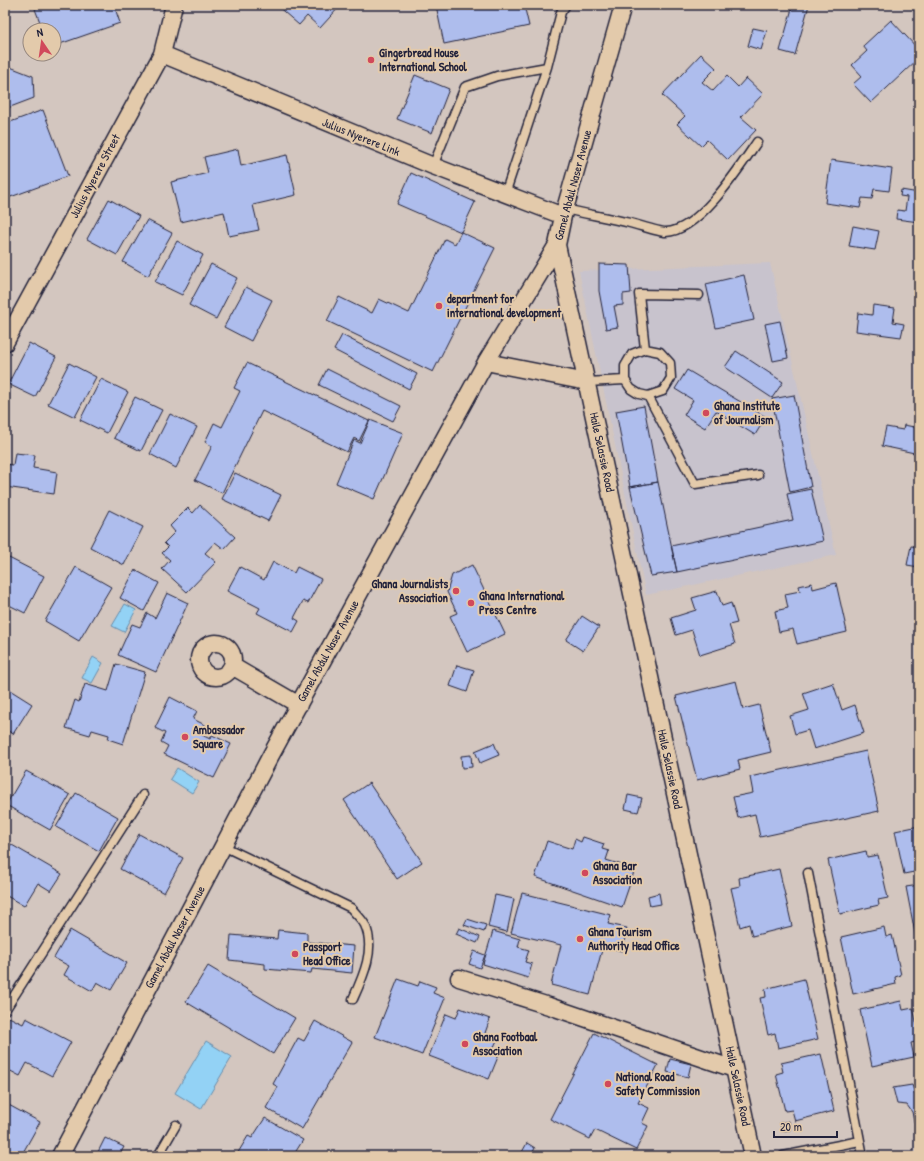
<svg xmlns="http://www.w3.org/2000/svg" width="924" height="1161" font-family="'Patrick Hand',sans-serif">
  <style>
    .built { fill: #c8c3cd }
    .water { fill: #93d2f5; stroke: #668cab }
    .building { fill: #aebded; stroke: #22223b }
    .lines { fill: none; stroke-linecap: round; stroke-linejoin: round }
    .lane-casing { stroke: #22223b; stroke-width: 11 }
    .street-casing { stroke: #22223b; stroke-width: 19 }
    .lane { stroke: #e3caab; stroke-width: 8 }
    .street { stroke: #e3caab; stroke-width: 16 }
    .poi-dot { fill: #d1495b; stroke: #e3caab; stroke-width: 1.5 }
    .labels { text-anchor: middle; stroke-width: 4; stroke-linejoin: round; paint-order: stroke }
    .poi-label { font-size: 12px; font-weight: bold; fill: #22223b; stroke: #e3caab; text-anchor: start }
    .street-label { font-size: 12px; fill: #22223b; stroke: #e3caab }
  </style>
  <rect width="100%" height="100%" fill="#d3c6bf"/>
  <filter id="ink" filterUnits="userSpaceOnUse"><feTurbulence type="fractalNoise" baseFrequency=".025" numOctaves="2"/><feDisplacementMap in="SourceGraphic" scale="8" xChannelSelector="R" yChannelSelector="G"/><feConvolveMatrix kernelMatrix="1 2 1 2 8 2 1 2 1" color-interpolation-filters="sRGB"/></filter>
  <g filter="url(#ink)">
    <path class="built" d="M770,263L836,555L646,595L579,271Z"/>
    <path class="water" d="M125,604L136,610L124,632L112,626Z
      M93,657L103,663L92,683L82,678Z
      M177,768L199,782L192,793L170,779Z
      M206,1041L232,1057L201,1109L175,1093Z"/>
    <path class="building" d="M46,5H114L120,23L54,46V30H43L35,9Z
      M276,5H341L320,28L307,16L299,25Z
      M436,5H524L529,26L444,44Z
      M793,5H809L795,55L780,51Z
      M891,20L919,50V58L871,103L853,84L862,76L852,65L867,51L863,46Z
      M753,28L767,31L761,50L748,46Z
      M701,54L716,68L702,82L713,91L727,76L738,87L746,78L763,94L741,117L756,130L728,160L707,140L701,146L677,124L685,116L662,95Z
      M5,65L33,76L34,98L5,109Z
      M415,75L449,89L432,133L397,119Z
      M43,110L68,176L5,199V124Z
      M238,149L241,166L287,155L296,195L253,205L259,230L229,236L224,212L181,222L171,182L208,173L204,157Z
      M831,160L892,169L889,191L874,189L872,199L862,198L860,208L825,203Z
      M411,173L475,202L461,232L397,204Z
      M901,190L919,193V222L896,219L897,210L905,211L907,197L900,196Z
      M109,199L139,216L117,255L87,239Z
      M147,220L172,233L148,276L123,262Z
      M853,226L879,231L875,250L849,246Z
      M461,232L495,248L433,372L327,321L339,297L372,313L379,299L409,313L445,239L455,244Z
      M177,241L203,255L182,295L155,282Z
      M211,264L237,278L216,319L189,305Z
      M599,264L629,265L631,293L623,294V305L614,306L618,327L606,329L599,291Z
      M744,275L754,320L716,328L706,284Z
      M246,287L272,300L251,341L224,327Z
      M873,305L895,308L893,322L904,324L901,337L856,331L858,313L872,315Z
      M780,321L788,358L773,361L765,324Z
      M342,335L417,374L409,389L334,350Z
      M29,343L56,357L35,397L8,384Z
      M736,351L783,382L772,398L725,367Z
      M69,363L96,377L75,417L48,404Z
      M247,363L369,421L359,441L354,438L347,452L262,411L222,493L195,480L212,446L205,442L214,423L222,427L240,391L234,388Z
      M327,369L401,406L393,421L319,385Z
      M687,370L766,417L755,435L716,411L705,428L684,415L693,400L675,389Z
      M101,379L128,392L107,433L80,420Z
      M794,395L811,487L790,492L772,399Z
      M135,397L162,410L141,451L114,438Z
      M644,406L658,482L630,487L616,411Z
      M170,414L197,427L176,468L150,454Z
      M370,420L403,433L374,499L336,483L354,440L360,443Z
      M904,425L919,428V454L882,446L886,427L903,430Z
      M15,453L35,455L33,468L57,472L54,494L5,487V464L13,465Z
      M235,473L281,495L268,521L222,499Z
      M658,482L677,572L651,576L630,487Z
      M811,489L823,541L677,572L671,546L793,520L787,494Z
      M200,505L235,537L224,549L215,542L205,553L216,562L187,592L162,569L170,560L162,553L168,547L164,543L175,532L170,526L188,508L193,513Z
      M109,510L143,527L124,565L90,547Z
      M911,546L919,547V567L907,565Z
      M5,556L44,576L25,613L5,603Z
      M273,562L294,573L297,567L321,579L308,603L303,601L294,618L299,621L293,632L257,613L260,608L227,591L240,567L264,580Z
      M472,565L505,634L467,652L450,616L457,613L447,592L452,575Z
      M76,567L111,587L79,641L45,621Z
      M135,570L159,583L144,611L120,598Z
      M812,583L813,589L836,583L847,632L797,644L793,629L779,632L775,611L788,608L785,594L800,591L799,586Z
      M717,591L722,606L731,603L737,623L729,625L735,644L700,655L692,630L676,635L671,618L696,610L692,598Z
      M167,593L188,603L156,672L118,655L132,624L140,627L147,613L155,618Z
      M582,616L599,627L583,651L566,640Z
      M116,664L145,672L123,744L108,739L109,735L92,730L90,735L66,728L75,700L79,702L85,684L108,691Z
      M457,665L474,670L467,692L450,686Z
      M736,681L743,709L759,705L771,752L738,760L740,769L697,780L676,696Z
      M833,683L842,710L855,705L864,733L814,749L808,730L795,734L790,716L809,710L803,693Z
      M5,687L32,704L13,734L5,729Z
      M170,697L197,711L193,719L207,726L202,735L210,739L212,735L231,744L214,778L164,754L168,746L161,742L165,733L155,728Z
      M494,743L499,755L480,763L475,751Z
      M866,751L879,811L760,837L755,814L738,818L733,797L753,793L750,777Z
      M471,755L472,767L462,768L461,756Z
      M26,771L70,795L50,830L6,805Z
      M369,783L422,862L397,879L344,800Z
      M76,793L118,817L99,851L56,827Z
      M628,795L642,798L638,812L625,809Z
      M919,826V871L904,874L895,831Z
      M139,834L183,858L164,893L120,869Z
      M583,837L604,844L602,849L609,851L606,860L635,869L622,907L535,877L547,841L572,849L575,839L581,842Z
      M5,841L62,874L51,891L38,883L24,906L5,895Z
      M866,851L867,857L878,855L888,898L878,900L879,905L840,914L828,860Z
      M779,869L792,926L752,936L749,924L740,927L731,888L740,886L739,878Z
      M919,885V954L906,887Z
      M522,893L611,915L608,924L627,928L622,951L603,946L590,995L551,985L561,945L511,933Z
      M659,893L661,904L650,906L648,896Z
      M495,895L514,899L507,932L488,927Z
      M467,919L486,925L484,932L464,925Z
      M884,927L886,937L892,935L901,975L895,977L896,984L853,994L841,937Z
      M459,928L480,937L477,943L456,934Z
      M70,930L127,963L111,990L97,982L92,991L64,975L69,966L54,958Z
      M278,930L307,933V942L354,946L352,973L312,969L311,973L265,969V964L229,960L231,935L277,939Z
      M493,931L520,939L518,947L529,950L525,962L532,964L528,978L483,964Z
      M474,951L485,955L480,968L469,964Z
      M208,966L295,1018L273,1054L186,1002Z
      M398,979L418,986L420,981L436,987L433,993L445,998L422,1055L375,1037Z
      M804,979L818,1039L778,1048L775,1033L768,1035L760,998L766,997L765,989Z
      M901,1001L903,1010L913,1008L919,1034V1041L911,1043L914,1057L872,1066L860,1010Z
      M460,1008L490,1019L485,1033L498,1038L493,1049L500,1052L489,1079L429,1056L446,1014L456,1018Z
      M9,1017L23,1024L26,1018L71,1042L52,1076L27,1063L20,1076L5,1068V1060L9,1053L5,1051V1024Z
      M315,1021L352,1042L302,1129L266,1108L278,1087L273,1084L298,1038L304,1041Z
      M594,1033L658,1065L638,1103L649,1108L642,1123L648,1126L636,1150L595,1130L590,1139L550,1119Z
      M821,1054L834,1111L795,1121L792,1110L785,1111L776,1074L783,1072L781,1063Z
      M670,1059L691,1064L688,1077L667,1072Z
      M912,1085L917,1100L919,1101V1120L914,1122L912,1112L907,1105L897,1104L893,1088Z
      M5,1103L40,1122L21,1156L7,1148L5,1153Z
      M265,1118L303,1140L293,1156H236L248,1136L252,1138Z
      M789,1121L790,1130L782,1131L780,1123Z
      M105,1138L124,1147L119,1156H96Z
      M527,1143L535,1148L531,1156H525L521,1154Z"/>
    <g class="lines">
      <g class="lane-casing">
        <path id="lane" d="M433,166L465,87L497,76L547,67L561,12L566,5
          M505,194L547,67
          M565,209C587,214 609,218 630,223C639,225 658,232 666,232C699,231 740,167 757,142
          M645,349L660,352L670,363L671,378L663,391L648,396L639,394L631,389L625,380V366L632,354Z
          M645,349L639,294L699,295
          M587,382L625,380
          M648,396L695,484L758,475
          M223,846L351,908C355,913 362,919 365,925C376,949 363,977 353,999
          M808,873L863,1156
          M5,1010L143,795
          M158,1156L176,1125
          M783,1156L860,1141"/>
      </g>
      <g class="street-casing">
        <path id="street" d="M162,54L433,166L563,216
          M557,245L753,1156
          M5,343L162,54L174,5
          M486,362L587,382
          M199 660a17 17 0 1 1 34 0a17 17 0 1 1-34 0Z
          M232,666L299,705
          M459,978L549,1006L734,1069
          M60,1156L271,755L486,362L557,245L563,216L623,5"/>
      </g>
      <use href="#lane" class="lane"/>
      <use href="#street" class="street"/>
    </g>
  </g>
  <g class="poi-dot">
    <circle cx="371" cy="60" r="4"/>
    <circle cx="439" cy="306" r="4"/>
    <circle cx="706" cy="413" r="4"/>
    <circle cx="456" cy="591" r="4"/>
    <circle cx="471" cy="603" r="4"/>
    <circle cx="185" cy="737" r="4"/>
    <circle cx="585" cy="873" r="4"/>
    <circle cx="580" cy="939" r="4"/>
    <circle cx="295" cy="954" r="4"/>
    <circle cx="465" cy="1044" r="4"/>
    <circle cx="608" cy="1084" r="4"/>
  </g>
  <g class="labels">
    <g class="poi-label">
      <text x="379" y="57">Gingerbread House<tspan x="379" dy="14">International School</tspan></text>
      <text x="447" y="303">department for<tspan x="447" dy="14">international development</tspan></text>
      <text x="714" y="410">Ghana Institute<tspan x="714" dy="14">of Journalism</tspan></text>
      <text x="448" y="588" text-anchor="end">Ghana Journalists<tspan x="448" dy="14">Association</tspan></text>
      <text x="479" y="600">Ghana International<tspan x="479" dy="14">Press Centre</tspan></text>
      <text x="193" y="734">Ambassador<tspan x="193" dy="14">Square</tspan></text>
      <text x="593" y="870">Ghana Bar<tspan x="593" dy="14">Association</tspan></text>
      <text x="588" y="936">Ghana Tourism<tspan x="588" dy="14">Authority Head Office</tspan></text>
      <text x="303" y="951">Passport<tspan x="303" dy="14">Head Office</tspan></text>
      <text x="473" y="1041">Ghana Footbaal<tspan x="473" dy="14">Association</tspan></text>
      <text x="616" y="1081">National Road<tspan x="616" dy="14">Safety Commission</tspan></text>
    </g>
    <g class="street-label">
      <text transform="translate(361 137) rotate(22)" y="4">Julius Nyerere Link</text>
      <text transform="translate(95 176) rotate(-62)" y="4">Julius Nyerere Street</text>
      <text transform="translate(573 185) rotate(-75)" y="4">Gamel Abdul Naser Avenue</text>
      <text transform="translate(602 452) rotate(78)" y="4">Haile Selassie Road</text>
      <text transform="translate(328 651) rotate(-61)" y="4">Gamel Abdul Naser Avenue</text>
      <text transform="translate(670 769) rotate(78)" y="4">Haile Selassie Road</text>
      <text transform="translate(175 937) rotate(-62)" y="4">Gamel Abdul Naser Avenue</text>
      <text transform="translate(738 1086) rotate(78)" y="4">Haile Selassie Road</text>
    </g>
  </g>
  <rect width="924" height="1161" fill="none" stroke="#e3caab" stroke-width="20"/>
  <rect x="10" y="10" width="904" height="1141" fill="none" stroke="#22223b" stroke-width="1.5" filter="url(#ink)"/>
  <g transform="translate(42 42) rotate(347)"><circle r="19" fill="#e3caab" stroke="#96877e"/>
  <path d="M0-3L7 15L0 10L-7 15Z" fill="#d1495b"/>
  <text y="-6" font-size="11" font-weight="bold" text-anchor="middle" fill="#22223b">N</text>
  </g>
  <path d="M774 1131v6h63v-6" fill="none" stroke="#22223b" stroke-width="2"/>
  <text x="780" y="1131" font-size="12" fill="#22223b" stroke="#e3caab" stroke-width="3" paint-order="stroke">20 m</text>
</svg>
